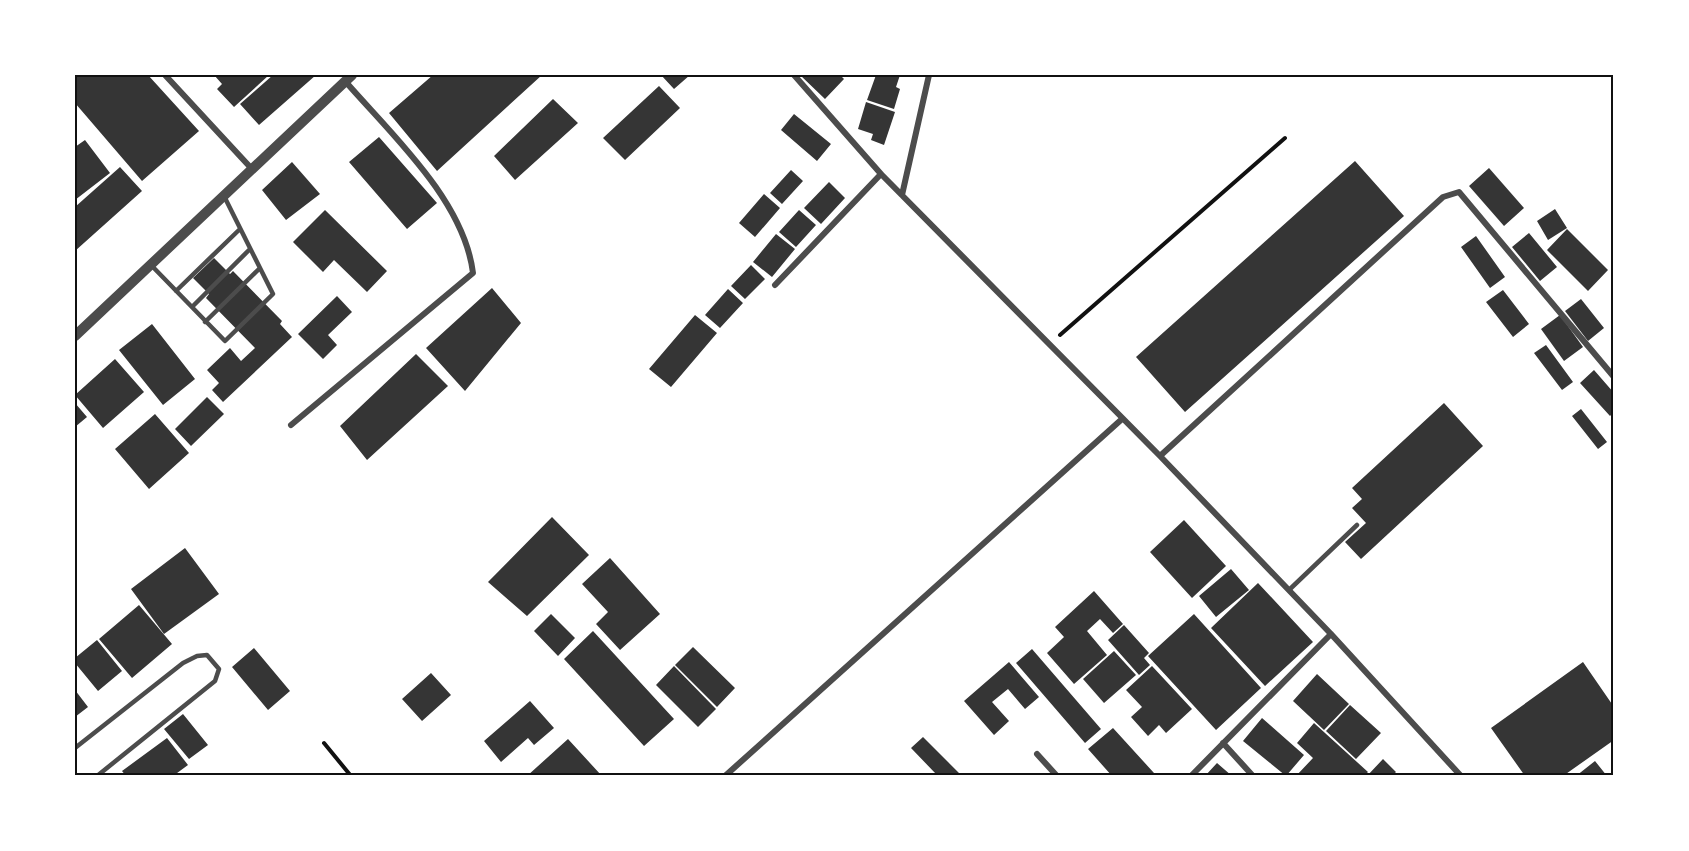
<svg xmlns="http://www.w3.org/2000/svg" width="1689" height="851" font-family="Roboto,sans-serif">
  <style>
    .building { fill: #353535 }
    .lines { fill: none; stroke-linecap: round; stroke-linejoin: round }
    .path { stroke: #111; stroke-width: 4 }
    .service { stroke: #4c4c4c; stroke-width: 4.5 }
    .minor { stroke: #4c4c4c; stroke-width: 6 }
    .tertiary { stroke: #4c4c4c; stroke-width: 10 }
    .neatline { fill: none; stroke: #111; stroke-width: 2 }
  </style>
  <rect width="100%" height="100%" fill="#fff"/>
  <path class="building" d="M75,75H148L199,131L142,181L75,103Z
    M214,75H269L234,107L217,89L222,84Z
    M273,75H316L259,125L240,104Z
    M433,75H542L437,171L389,113Z
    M661,75H690L674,89Z
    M800,75H840L844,79L825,99Z
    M876,75H900L896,87L900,89L894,109L867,100Z
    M659,86L680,108L625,160L603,138Z
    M553,99L578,123L515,180L494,156Z
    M866,102L895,112L884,145L871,140L873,134L858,129Z
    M794,114L831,144L817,161L781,130Z
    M379,137L437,203L407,229L349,162Z
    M85,140L110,173L75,200V147Z
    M1355,161L1404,216L1185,412L1136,357Z
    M292,162L320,194L286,220L262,190Z
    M120,167L142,191L75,251V207Z
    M1489,168L1524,208L1504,226L1469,186Z
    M791,170L803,181L782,204L770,193Z
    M829,182L845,198L821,224L804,208Z
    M764,194L780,208L755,237L739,223Z
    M1555,209L1567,228L1548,240L1537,221Z
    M325,210L387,271L367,292L334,260L323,272L293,242Z
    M799,210L816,225L796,247L779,232Z
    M1567,229L1608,270L1588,291L1547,250Z
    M1529,233L1557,267L1540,281L1512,247Z
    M776,234L795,249L772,277L753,262Z
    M1476,236L1505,277L1490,288L1461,247Z
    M214,258L230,274L233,271L282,321L280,324L292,337L223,402L212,390L219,383L207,370L230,348L241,361L255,348L206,298L209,294L193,278Z
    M751,265L765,279L745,299L731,286Z
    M492,288L521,323L465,391L426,348Z
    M728,289L743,303L720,328L705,315Z
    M1503,290L1529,324L1513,337L1486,302Z
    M337,296L352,312L328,335L337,345L323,359L298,334Z
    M1581,299L1604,328L1588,341L1565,311Z
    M695,315L717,333L671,387L649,369Z
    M1560,315L1583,347L1564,361L1541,329Z
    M152,324L195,379L163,405L119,350Z
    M1546,345L1573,382L1562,390L1534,353Z
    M416,354L448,386L367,460L340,426Z
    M115,359L144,392L103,428L75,395Z
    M1594,370L1614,393V412L1610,416L1580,383Z
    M207,397L224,414L191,446L175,429Z
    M75,403L87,417L75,427Z
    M1444,403L1483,446L1361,559L1345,542L1366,523L1352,508L1362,499L1352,488Z
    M1581,409L1607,442L1598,449L1572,416Z
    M155,414L189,453L149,489L115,449Z
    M552,517L589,555L527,616L488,582Z
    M1184,520L1226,566L1192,598L1150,552Z
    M185,548L219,594L164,634L131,589Z
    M610,558L660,614L620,650L596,624L608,612L582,584Z
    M1231,569L1249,590L1216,617L1199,596Z
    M1258,583L1313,642L1265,686L1211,628Z
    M1094,591L1123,624L1113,633L1100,619L1087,631L1107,655L1074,684L1047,653L1064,637L1055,627Z
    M139,605L172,644L132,678L99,639Z
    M551,614L575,638L558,656L534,631Z
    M1194,614L1261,688L1216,730L1148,656Z
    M1124,625L1149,653L1144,658L1150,665L1139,675L1108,640Z
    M593,631L674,719L644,746L564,659Z
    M97,640L122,671L98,691L75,663V658Z
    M693,647L735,688L717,707L675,665Z
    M254,648L290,691L268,710L232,667Z
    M1032,649L1101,729L1085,743L1016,663Z
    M1114,651L1136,675L1104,703L1083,679Z
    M1009,662L1039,697L1025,709L1008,689L992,702L1009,721L994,735L964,701Z
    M1583,662L1614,707V740L1563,776H1525L1491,728Z
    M674,666L716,709L698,727L656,685Z
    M1152,666L1192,709L1166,733L1159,725L1148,736L1131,717L1142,707L1126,690Z
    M431,673L451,695L422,721L402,699Z
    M1317,674L1349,704L1324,730L1293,701Z
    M75,690L88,707L75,717Z
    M530,701L554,728L534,745L528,738L501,762L484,741Z
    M1350,705L1381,733L1356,759L1326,731Z
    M183,714L208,745L189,759L164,729Z
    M1262,718L1304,755L1286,776L1243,741Z
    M1314,723L1368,772L1364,776H1296L1313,758L1297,743Z
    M1113,728L1154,773L1151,776H1112L1088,749Z
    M923,737L962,776H938L936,774L911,748Z
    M167,738L188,765L173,776H126L122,771Z
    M568,739L601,775L527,776Z
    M1383,759L1396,772L1392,776H1367Z
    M1595,761L1607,776H1576Z
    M1217,763L1232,776H1205Z"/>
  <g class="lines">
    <path class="path" d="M1060,335L1285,138
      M324,743L351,776"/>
    <path class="service" d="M151,265L225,341L273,294L224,196
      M176,291L240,229
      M192,307L250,249
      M205,322L260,268
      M1289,590L1357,525
      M75,748L183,663L197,656L207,655L219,669L215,681L97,776"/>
    <path class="minor" d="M165,75L251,168
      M794,75L881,174L1160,456L1331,634L1461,776
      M902,195L929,75
      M775,285L881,174
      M291,425L473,273C464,200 391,134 345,81
      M1160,456L1443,197L1459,192L1614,377
      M1223,743L1253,776
      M1037,754L1057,776
      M725,776L1122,419
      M1191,776L1331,634"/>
    <path class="tertiary" d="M75,336L352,75"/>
  </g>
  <rect width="1689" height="851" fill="none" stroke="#ffffff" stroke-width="153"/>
  <rect x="76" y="76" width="1536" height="698" class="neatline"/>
</svg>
